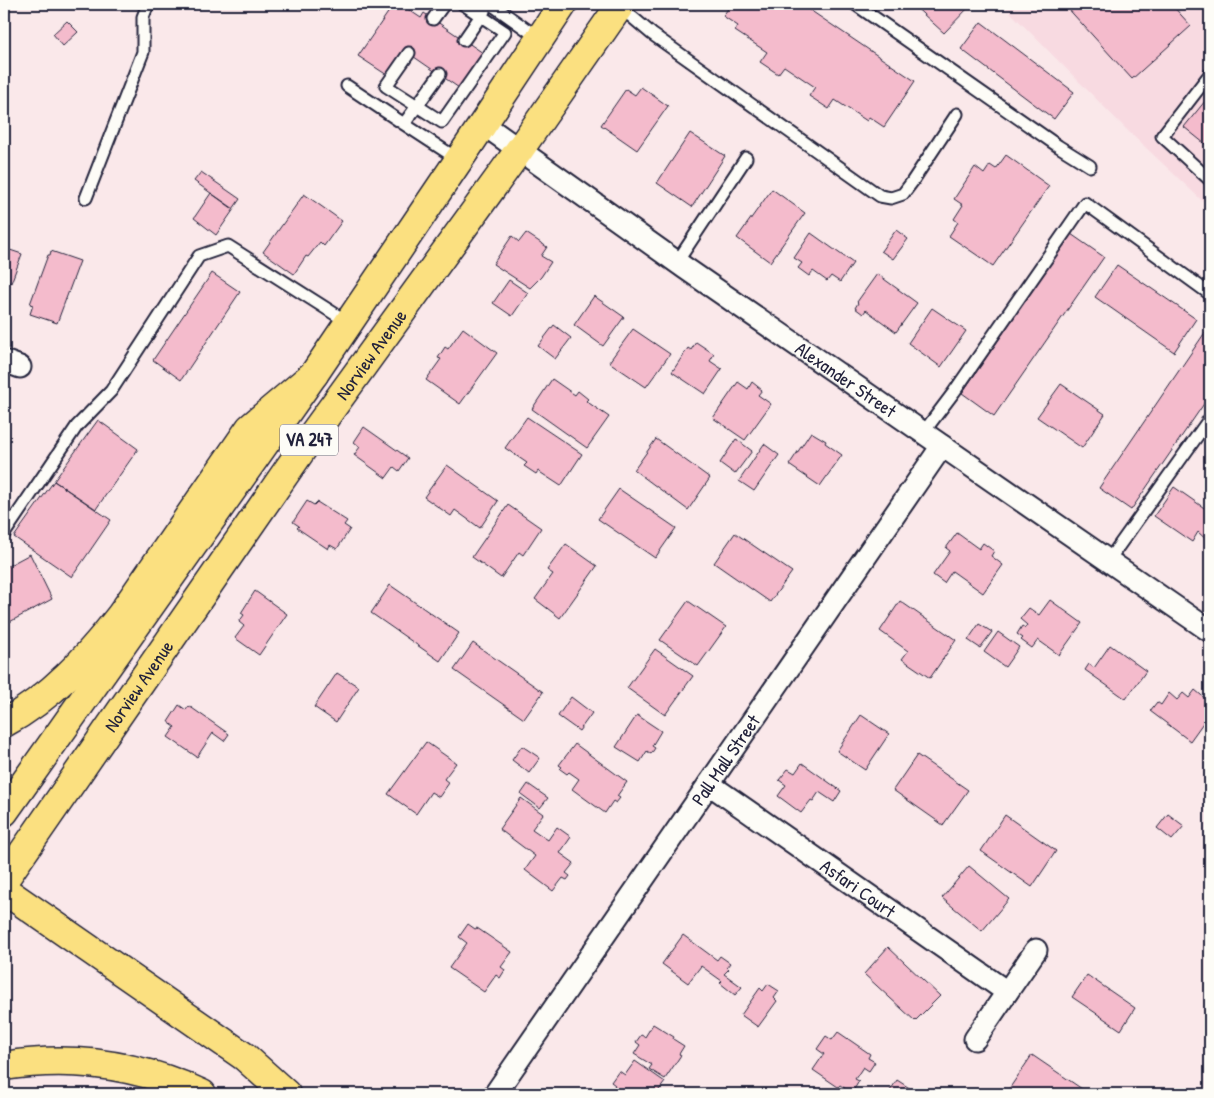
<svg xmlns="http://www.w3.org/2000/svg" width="1214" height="1098" font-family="'Patrick Hand',sans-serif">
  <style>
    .built { fill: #f8dae1 }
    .building { fill: #f4bbcc; stroke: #22223b }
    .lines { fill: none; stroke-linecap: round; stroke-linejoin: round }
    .lane-casing { stroke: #22223b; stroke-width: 15 }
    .street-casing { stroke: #22223b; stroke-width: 25 }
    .primary-casing { stroke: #22223b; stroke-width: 31 }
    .highway-casing { stroke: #22223b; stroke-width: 31 }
    .lane { stroke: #fdfcf7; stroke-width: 11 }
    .street { stroke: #fdfcf7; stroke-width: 21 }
    .primary { stroke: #fbe080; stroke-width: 28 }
    .highway { stroke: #fbe080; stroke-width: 28 }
    .labels { text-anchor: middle; stroke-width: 4.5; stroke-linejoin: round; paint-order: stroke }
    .shield { fill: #fdfcf7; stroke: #646373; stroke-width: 1 }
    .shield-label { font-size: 18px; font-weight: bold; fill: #22223b }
    .street-label { font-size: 19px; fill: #22223b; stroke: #fdfcf7 }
  </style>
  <rect width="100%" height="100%" fill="#fae8ea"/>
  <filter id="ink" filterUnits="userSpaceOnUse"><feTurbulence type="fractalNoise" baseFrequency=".02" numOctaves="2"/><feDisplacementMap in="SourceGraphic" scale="10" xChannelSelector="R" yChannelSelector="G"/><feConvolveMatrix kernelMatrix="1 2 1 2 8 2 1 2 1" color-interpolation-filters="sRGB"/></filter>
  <g filter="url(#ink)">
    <path class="built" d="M1002,4H1210V208L1126,129Z"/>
    <path class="building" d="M394,4H400L421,18L424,13L486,55L462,90L404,50L387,75L358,56Z
      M731,4H801L915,81L884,127L869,117L867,121L835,100L829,109L809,96L815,87L784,66L778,74L760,62L767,52L735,31L738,26L723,16Z
      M912,4H965L969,7L944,33Z
      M1064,4H1171L1191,26L1132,79Z
      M67,21L78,32L63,46L53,34Z
      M981,22L1074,92L1054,119L961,49Z
      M641,87L668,106L637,150L601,125L626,89L635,95Z
      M1210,95V148L1184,127Z
      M690,133L725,156L692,207L657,183Z
      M1006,155L1049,186L993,266L949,236L958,222L954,219L963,205L954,199L975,167L984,174L990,165L996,169Z
      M201,172L240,199L233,209L194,181Z
      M772,189L805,213L770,262L737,238Z
      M211,193L234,209L216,235L194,218Z
      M304,194L342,221L324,246L320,242L308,257L306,256L294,274L263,252Z
      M896,230L908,239L893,259L881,251Z
      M526,233L547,247L541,256L551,262L541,277L530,288L493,264L512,236L519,242Z
      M811,233L853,263L840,282L831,276L827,281L813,271L809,276L798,268L802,263L794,258Z
      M1071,234L1104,257L994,416L962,393Z
      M4,248L22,254L11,283L4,280Z
      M51,251L80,261L57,323L30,314L33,305L30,304L48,255H50Z
      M1117,265L1196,319L1174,352L1095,297Z
      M212,273L240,292L181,380L153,360Z
      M877,274L917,303L896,332L866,310L863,314L855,308L858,303L857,302Z
      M509,280L528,293L512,316L493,303Z
      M594,296L624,317L603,346L574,325Z
      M932,308L966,331L941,367L908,343Z
      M554,325L571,338L555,359L538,346Z
      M463,328L497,353L460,404L426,380L441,359L438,358L445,347L448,349Z
      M1208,328L1210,329V395L1131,510L1099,488Z
      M633,329L670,354L646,387L609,362Z
      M696,342L714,354L710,361L722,369L705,394L672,372L688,348L691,350Z
      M552,379L575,395L578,391L588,399L586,401L609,417L587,448L532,409Z
      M738,382L748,389L752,382L762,390L758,395L771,404L745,440L713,418Z
      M1061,384L1105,414L1082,448L1037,417Z
      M527,417L582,454L561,486L538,471L536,474L524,466L527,463L505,448Z
      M98,420L138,449L96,509L54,481Z
      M364,427L408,458L399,471L394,467L386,478L354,455L360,447L354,442Z
      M811,432L826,441L825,443L842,455L820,486L789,465Z
      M656,439L710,478L688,510L634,470Z
      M736,439L752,451L735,474L720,463Z
      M764,444L779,455L754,491L739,481Z
      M447,465L498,501L480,528L455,510L451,516L424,497Z
      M54,481L111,520L72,577L14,537Z
      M1174,487L1210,512L1209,517L1210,518V543L1198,532L1192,542L1154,516Z
      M619,489L676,528L655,558L598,519Z
      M307,501L314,505L317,502L347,521L344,525L350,529L337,549L330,545L328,549L297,528L299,526L293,522Z
      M508,505L541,528L523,555L519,552L501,578L472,557Z
      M735,533L792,572L770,602L714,563Z
      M957,533L979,549L983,543L994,551L991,556L1003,565L983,593L952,571L944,583L933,575L950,551L946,548Z
      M566,544L597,566L560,618L535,599L553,574L547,570Z
      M30,554L52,599L4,625V568Z
      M390,585L459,633L440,661L371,613Z
      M255,591L287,614L259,655L235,638L244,626L239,622L244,615L241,613Z
      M1050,600L1082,623L1059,655L1038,640L1032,648L1021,640L1023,638L1017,634L1022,626L1025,628L1027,625L1020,619L1029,608L1039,615Z
      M688,601L726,627L698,666L660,640Z
      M900,601L956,640L930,678L902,659L908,651L880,631Z
      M979,624L992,632L980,648L968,640Z
      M998,632L1019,647L1005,667L984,652Z
      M473,643L543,692L524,719L454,670Z
      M1110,645L1146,671L1126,699L1085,670L1089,664L1094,668Z
      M655,649L693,676L665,715L627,688Z
      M337,673L359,687L336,722L314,707Z
      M1195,690L1207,700L1204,705L1210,709V713L1190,741L1150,711L1157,702L1161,705L1169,693L1177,700L1183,693L1189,698Z
      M571,697L592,713L579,731L558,716Z
      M179,705L186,710L189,706L229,734L224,741L213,733L197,757L168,737L175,727L168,722Z
      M637,715L661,731L652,746L655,748L651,754L647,751L640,762L616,747Z
      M861,715L889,734L865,770L837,751Z
      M426,742L456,763L444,779L449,783L439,797L431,792L416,814L388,794Z
      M575,744L627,782L617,796L620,798L616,803L613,801L605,813L572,789L579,779L569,772L567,774L560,769L562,767L559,765Z
      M522,746L540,758L529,773L512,760Z
      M917,755L968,790L943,825L893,790Z
      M802,763L841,791L834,802L819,792L813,801L811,800L801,813L778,796L786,785L779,780L788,769L795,773Z
      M528,784L548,798L540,808L521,794Z
      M521,798L543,814L532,829L548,840L557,827L571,837L560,853L574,863L566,873L570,876L567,880L563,878L553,891L525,870L535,856L499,829Z
      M1168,814L1184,826L1172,840L1157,828Z
      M1005,815L1056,851L1032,887L981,851Z
      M969,866L1009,899L982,931L942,898Z
      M468,924L475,929L477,928L512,952L501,967L505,970L500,978L496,975L484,992L449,968L467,943L459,937Z
      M683,935L717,960L720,956L730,963L727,967L729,969L724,974L742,987L735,995L720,983L722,981L701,966L688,983L662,964Z
      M888,947L940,996L915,1021L864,974Z
      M1087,975L1135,1008L1121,1030L1072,997Z
      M768,984L779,991L774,998L777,1001L758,1027L741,1015L760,988L763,991Z
      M653,1024L674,1037L673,1039L684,1046L679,1054L681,1055L665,1079L649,1069L652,1065L634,1054L640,1045L636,1042L641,1035L645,1037Z
      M838,1032L870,1054L868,1058L875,1062L869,1071L863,1067L855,1079L859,1081L852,1093L840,1085L838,1087L813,1070L824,1054L817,1049L826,1036L832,1040Z
      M1032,1055L1085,1091L1082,1094H1017L1009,1089Z
      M635,1061L665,1082L656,1094H609L615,1085L611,1082L619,1071L625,1075Z
      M897,1080L914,1091L912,1094H888Z"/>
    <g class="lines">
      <g class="lane-casing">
        <path id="lane" d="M491,4L540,39
          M855,4L1058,146L1090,166
          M619,6L652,34L880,196L891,198L903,194L912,182L957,114
          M433,19L444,4
          M464,40L484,11
          M409,53L386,86L442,122L505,32L463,4
          M440,74L404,124L459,160
          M1210,74L1162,136L1210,180
          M347,86L404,124
          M86,198L143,52V17L148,4
          M677,262L746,158
          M923,433L954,392L1085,203L1210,294
          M4,534L77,426L111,391L199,256L228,246L349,323
          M1108,561L1210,418"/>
      </g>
      <g class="street-casing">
        <g id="street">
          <path id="s1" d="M483,124L685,268L1210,631"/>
          <path d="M4,361L20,367"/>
          <path id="s2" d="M709,784L1007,992"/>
          <path d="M975,1039L1036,950"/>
          <path id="s3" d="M495,1094L942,446"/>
        </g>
      </g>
      <g class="primary-casing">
        <g id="primary">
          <path d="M4,812L314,374L469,145L563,4"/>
          <path id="s4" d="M4,880L303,448L520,149L621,4"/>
        </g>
      </g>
      <g class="highway-casing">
        <path id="highway" d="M4,723C51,698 88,657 121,615L250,428L314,374
          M4,890L245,1057L286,1094
          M4,1066C74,1055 138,1064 202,1094"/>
      </g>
      <use href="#lane" class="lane"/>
      <use href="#street" class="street"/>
      <use href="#primary" class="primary"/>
      <use href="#highway" class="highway"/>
    </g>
  </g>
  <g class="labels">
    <rect class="shield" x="280" y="424.5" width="58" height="31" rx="4"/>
    <g class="shield-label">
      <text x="309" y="446">VA 247</text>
    </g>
    <g class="street-label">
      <text dy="7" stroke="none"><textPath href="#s4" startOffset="641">Norview Avenue</textPath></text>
      <text dy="7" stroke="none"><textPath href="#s1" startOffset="444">Alexander Street</textPath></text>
      <text dy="7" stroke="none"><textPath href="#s4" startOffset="236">Norview Avenue</textPath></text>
      <text dy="7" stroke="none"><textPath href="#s3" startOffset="406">Pall Mall Street</textPath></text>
      <text dy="7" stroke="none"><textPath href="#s2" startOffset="182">Asfari Court</textPath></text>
    </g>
  </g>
  <rect width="1214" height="1098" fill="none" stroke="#fdfcf7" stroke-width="20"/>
  <rect x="10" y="10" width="1194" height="1078" fill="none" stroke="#22223b" stroke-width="2" filter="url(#ink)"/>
</svg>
